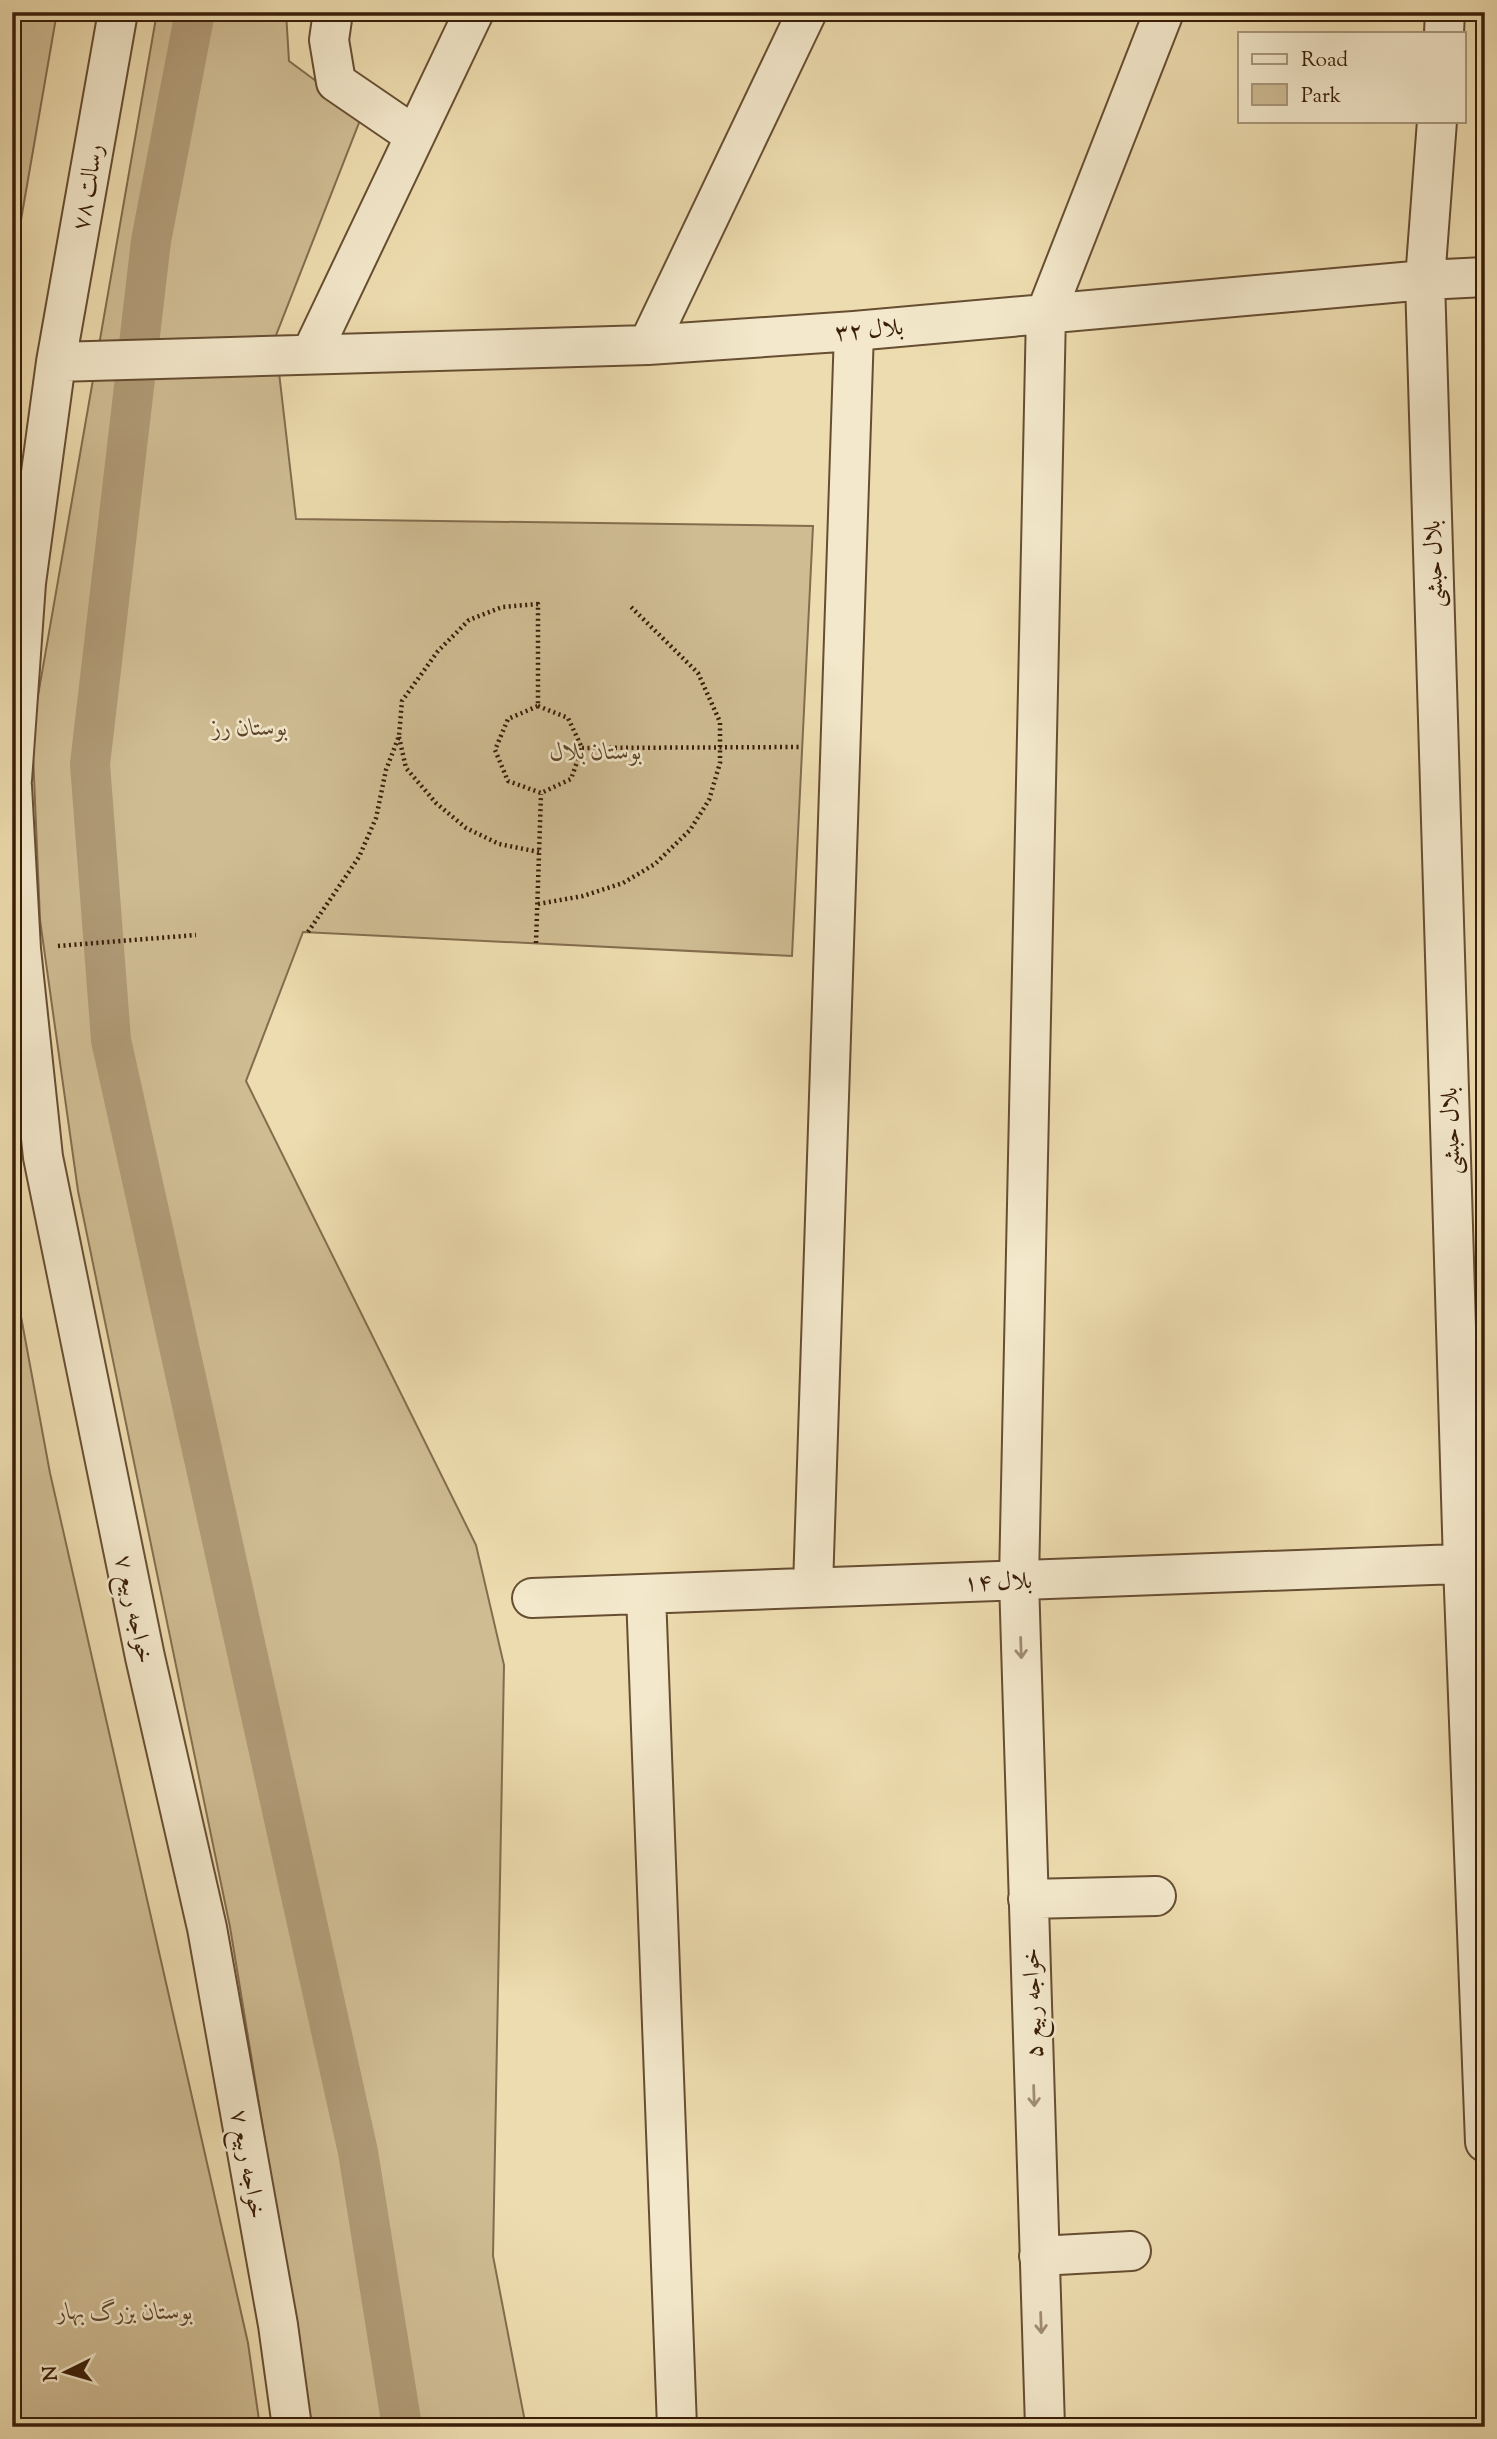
<svg xmlns="http://www.w3.org/2000/svg" width="1497" height="2439" font-family="'Sorts Mill Goudy',Amiri,serif">
  <style>
    .green { fill: #cfbc93; stroke: #846d4e; stroke-width: 2 }
    .lines { fill: none; stroke-linecap: round; stroke-linejoin: round }
    .canal { stroke: #b09b77; stroke-width: 40 }
    .minor-casing { stroke: #674e32; stroke-width: 42 }
    .path { stroke: #3a1e09; stroke-width: 4.5; stroke-dasharray: 2 3.5; stroke-linecap: butt }
    .minor { stroke: #f3e8cb; stroke-width: 38 }
    .oneway { stroke: #a08d74 }
    .labels { text-anchor: middle; stroke-width: 5; stroke-linejoin: round; paint-order: stroke }
    .street-label { font-size: 24px; fill: #3a1e09; stroke: #f3e8cb }
    .park-label { font-size: 24px; font-style: italic; fill: #5f462c; stroke: #f3e8cb }
  </style>
  <rect width="100%" height="100%" fill="#eddcaf"/>
  <filter id="stains"><feTurbulence type="fractalNoise" baseFrequency=".00286" numOctaves="4"/><feColorMatrix values="0 0 0 0 .2 0 0 0 0 .09 0 0 0 0 .02 0 0 0 .5 -.17"/></filter>
  <radialGradient id="worn" r=".72"><stop offset=".6" stop-color="#630" stop-opacity="0"/><stop offset="1" stop-color="#630" stop-opacity=".3"/></radialGradient>
  <path class="green" d="M12,12H57L12,272Z
    M157,12H286L289,61L362,115L275,338L296,519L813,526L792,956L303,932L246,1081L476,1545L504,1665L493,2256L526,2427H312L230,1927L78,1191L40,920L32,730Z
    M12,1268L50,1473L248,2343L260,2427H12Z"/>
  <g class="lines">
    <path class="canal" d="M195,12L151,241L90,764L111,1040L358,2152L402,2427"/>
    <g class="minor-casing">
      <path id="minor" d="M333,12L329,40L336,82L415,136
        M1444,33L1445,12
        M1437,121L1425,280L1463,1564L1485,2142
        M648,345L807,12
        M311,354L474,12
        M56,362L648,345L854,331L1425,280L1485,277
        M12,780L26,583L56,362L118,12
        M12,786L21,949L43,1157L145,1657L207,1928L278,2325L292,2427
        M813,1587L854,331
        M646,1594L677,2427
        M532,1598L1485,1563
        M1028,1899L1156,1896
        M1039,2256L1131,2251
        M1045,2427L1019,1580L1046,313L1164,12"/>
    </g>
    <path class="path" d="M538,706L568,718L582,748L571,779L541,793L508,781L495,750L508,719Z
      M399,737L406,768L436,803L466,828L499,844L539,852
      M582,748L801,747
      M538,904L583,896L623,883L655,864L690,830L709,800L720,763V722L698,673L629,605
      M308,932L359,857L376,818L386,770L399,736L402,701L438,651L469,620L502,607L538,604V706
      M536,943L541,794
      M58,946L196,935"/>
    <use href="#minor" class="minor"/>
  </g>
  <defs><path id="oneway-shaft" d="M-6 0H5M1.5-3L5.5 0L1.5 3" fill="none" stroke-width="1.6" stroke-linecap="round" stroke-linejoin="round" transform="scale(1.75)"/></defs>
  <g class="oneway">
    <use href="#oneway-shaft" transform="translate(1021 1648) rotate(88)"/>
    <use href="#oneway-shaft" transform="translate(1034 2096) rotate(88)"/>
    <use href="#oneway-shaft" transform="translate(1041 2323) rotate(88)"/>
  </g>
  <g class="labels">
    <g class="street-label">
      <text transform="translate(87 187) rotate(-80)" y="8">رسالت ۷۸</text>
      <text transform="translate(869 329) rotate(-5)" y="8">بلال ۳۲</text>
      <text transform="translate(1433 564) rotate(-92)" y="8">بلال حبشی</text>
      <text transform="translate(1450 1131) rotate(-92)" y="8">بلال حبشی</text>
      <text transform="translate(998 1581) rotate(-2)" y="8">بلال ۱۴</text>
      <text transform="translate(135 1609) rotate(78)" y="8">خواجه ربیع ۷</text>
      <text transform="translate(1032 2003) rotate(-92)" y="8">خواجه ربیع ۵</text>
      <text transform="translate(249 2164) rotate(80)" y="8">خواجه ربیع ۷</text>
    </g>
    <g class="park-label">
      <text x="250" y="735">بوستان رز</text>
      <text x="596" y="759">بوستان بلال</text>
      <text x="125" y="2319">بوستان بزرگ بهار</text>
    </g>
  </g>
  <rect width="1497" height="2439" fill="none" stroke="#eddcaf" stroke-width="42"/>
  <rect x="14" y="14" width="1469" height="2411" fill="none" stroke="#3a1e09" stroke-width="3.5"/>
  <rect x="21" y="21" width="1455" height="2397" fill="none" stroke="#3a1e09" stroke-width="2"/>
  <rect x="1238" y="32" width="228" height="91" fill="#f3e8cb" stroke="#a9977d" stroke-width="2"/>
  <rect x="1252" y="54" width="35" height="10" fill="#f3e8cb" stroke="#a9977d" stroke-width="2"/>
  <text x="1301" y="66" font-size="21" fill="#3a1e09">Road</text>
  <rect x="1252" y="84" width="35" height="21" fill="#cfbc93" stroke="#a9977d" stroke-width="2"/>
  <text x="1301" y="102" font-size="21" fill="#3a1e09">Park</text>
  <g transform="translate(66 2372) rotate(265)" stroke="#f3e8cb" stroke-width="5" paint-order="stroke">
  <path d="M0-5L12 26L0 18L-12 26Z" fill="#3a1e09"/>
  <text y="-10" font-size="19" font-weight="bold" text-anchor="middle" fill="#3a1e09">N</text>
  </g>
  <rect width="100%" height="100%" filter="url(#stains)"/>
  <rect width="100%" height="100%" fill="url(#worn)"/>
</svg>
